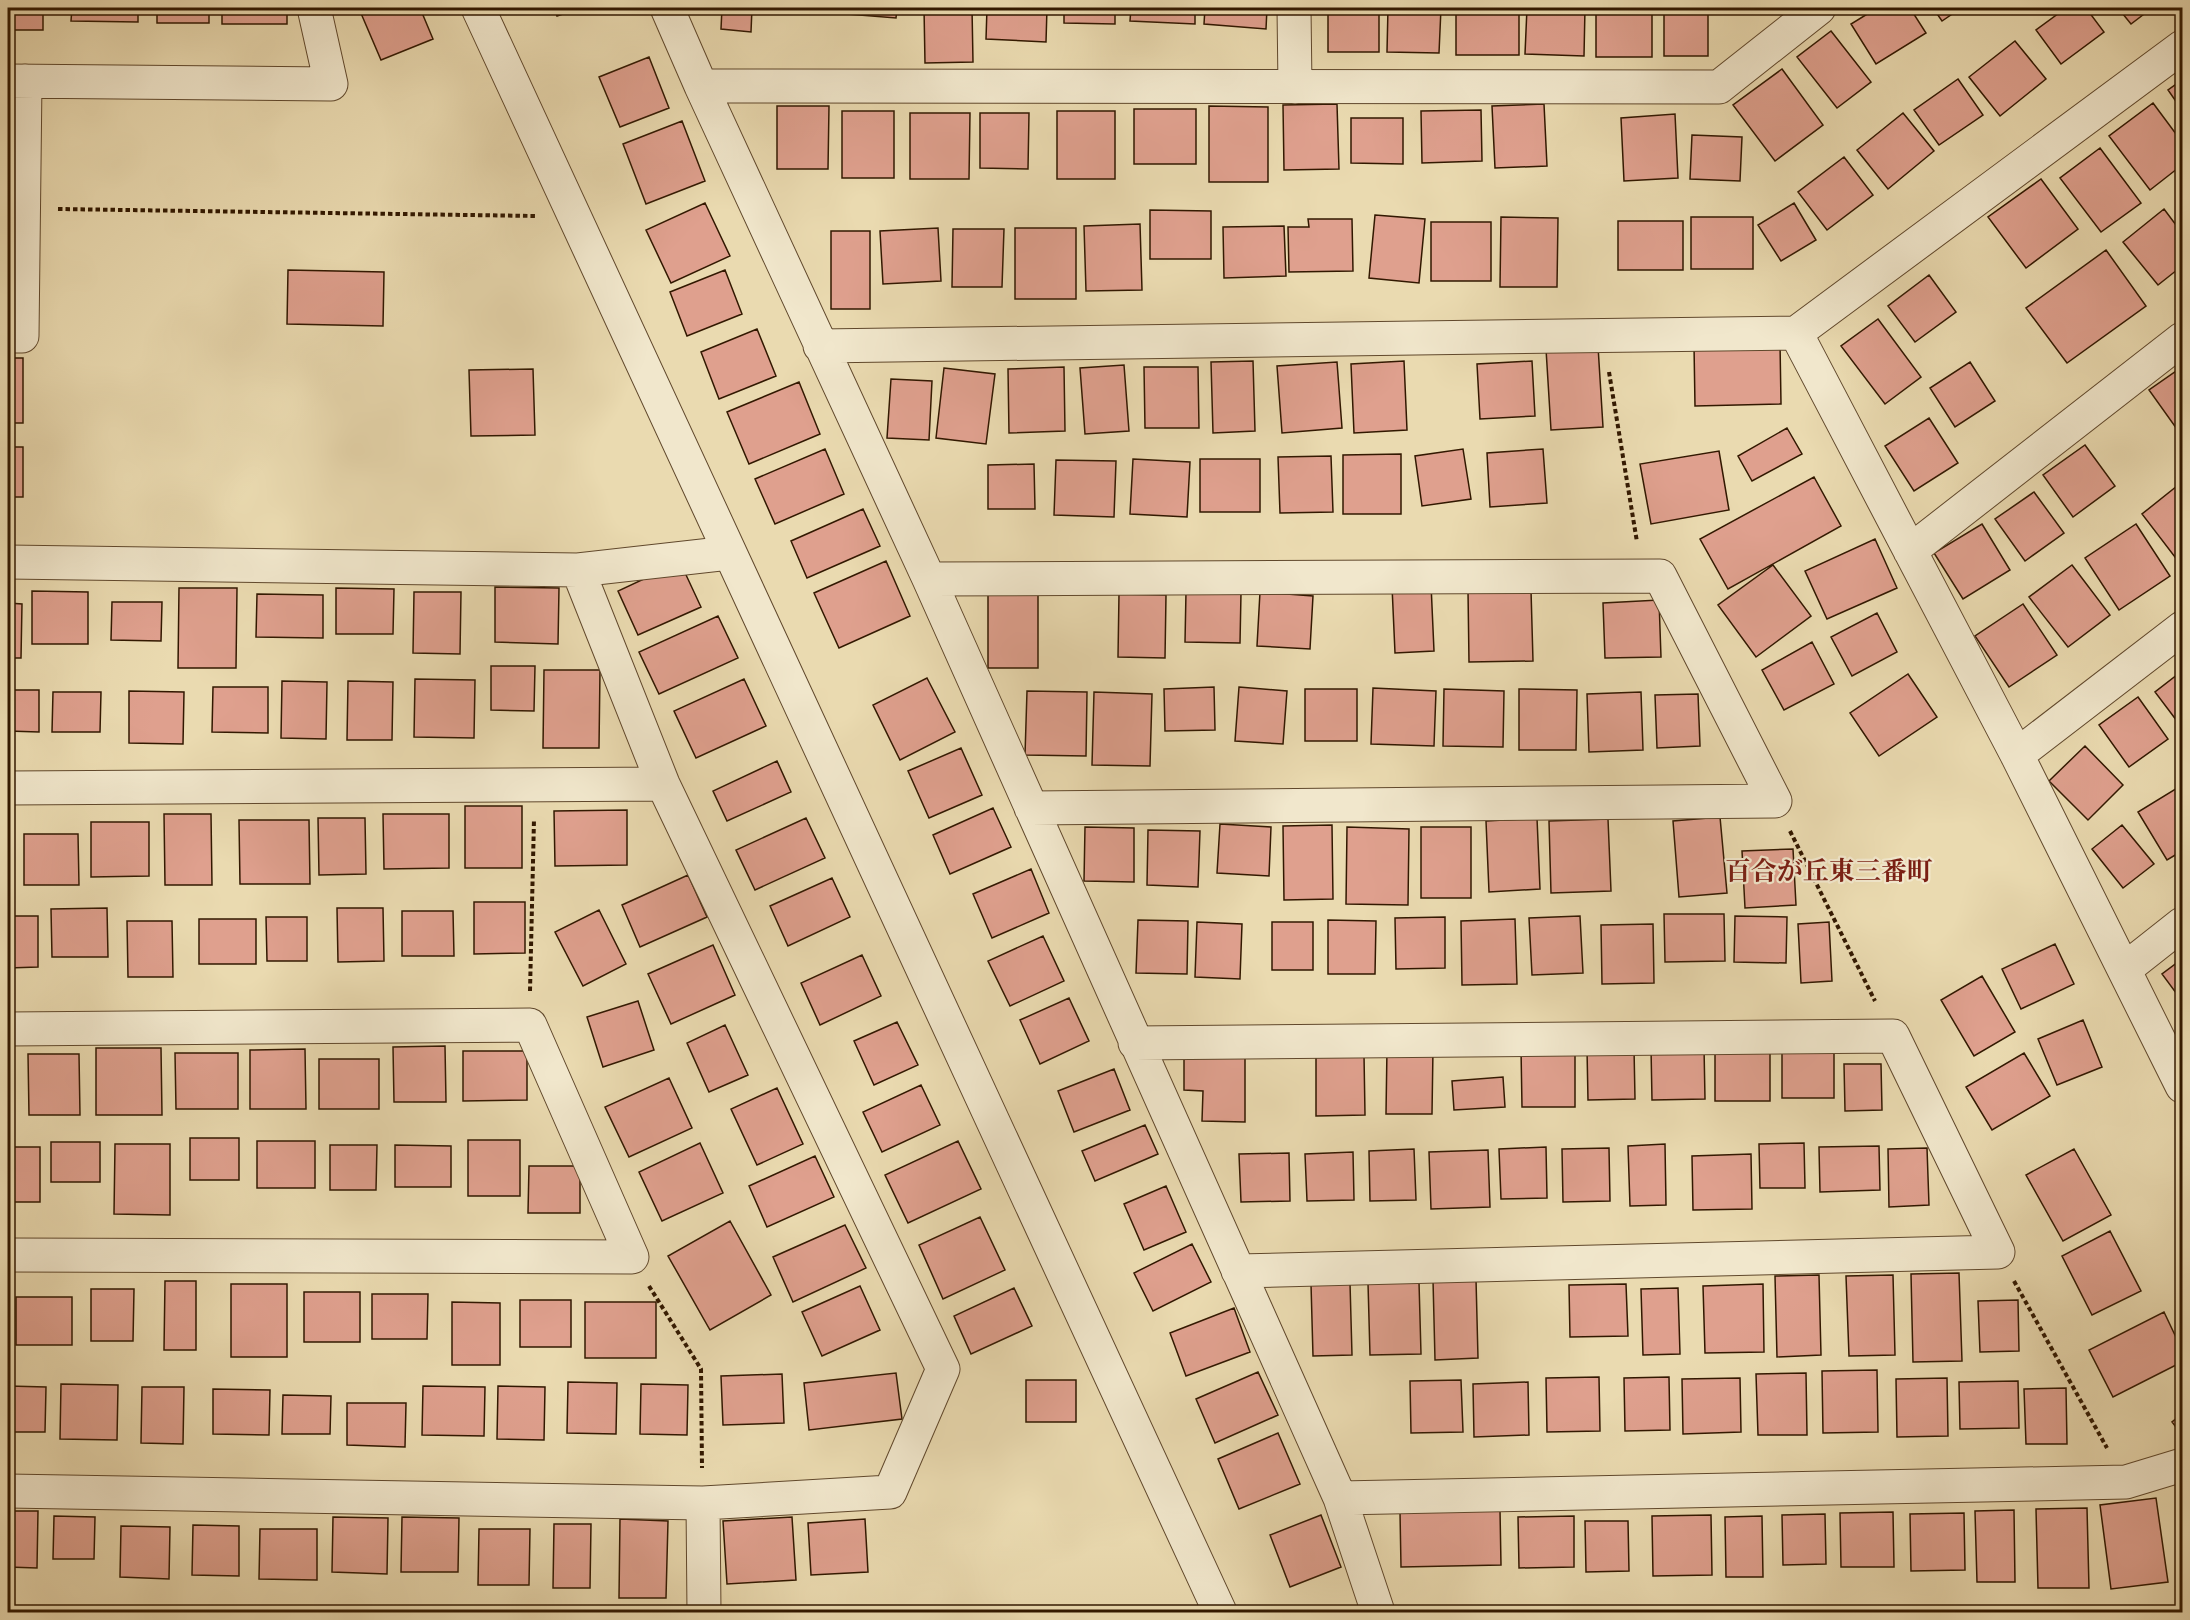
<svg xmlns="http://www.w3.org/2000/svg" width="2190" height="1620" font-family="Cardo,'Noto Serif JP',serif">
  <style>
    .building { fill: #dfa08e; stroke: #321800; stroke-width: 1.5 }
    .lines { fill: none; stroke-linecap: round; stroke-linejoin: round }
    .minor-casing { stroke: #60482c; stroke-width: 35 }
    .tertiary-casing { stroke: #60482c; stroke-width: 35 }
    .path { stroke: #321800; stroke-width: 4; stroke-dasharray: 4.5 3; stroke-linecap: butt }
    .minor { stroke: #f1e7cc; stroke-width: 33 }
    .tertiary { stroke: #f1e7cc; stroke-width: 33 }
    .labels { text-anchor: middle; stroke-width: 4.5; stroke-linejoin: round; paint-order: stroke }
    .quarter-label { font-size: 26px; font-weight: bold; fill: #7a1f14; stroke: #f1e7cc }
  </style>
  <rect width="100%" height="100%" fill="#eadab0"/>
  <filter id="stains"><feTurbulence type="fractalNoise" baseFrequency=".00333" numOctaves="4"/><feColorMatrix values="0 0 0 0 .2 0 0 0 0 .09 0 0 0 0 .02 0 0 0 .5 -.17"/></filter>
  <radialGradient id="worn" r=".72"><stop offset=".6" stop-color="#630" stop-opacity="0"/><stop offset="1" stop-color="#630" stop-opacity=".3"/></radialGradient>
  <path class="building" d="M8,8H43V30H8Z
    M72,8H138V22L71,21Z
    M157,8H209V23H157Z
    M222,8H287V24H222Z
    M369,8H420L433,39L381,60L360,11Z
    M554,8H581L557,16Z
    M722,8H752L751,32L721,29Z
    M770,8H828V10H770Z
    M835,8H897L896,18L835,13Z
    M924,8H972L973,62L925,63Z
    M987,8H1047L1046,42L986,39Z
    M1064,8H1115V24L1064,23Z
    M1131,8H1195V24L1130,21Z
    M1205,8H1267L1266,29L1204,24Z
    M1328,8H1379V52H1328Z
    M1388,8H1441L1439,53L1387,52Z
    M1456,8H1519V55H1456Z
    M1527,8H1585L1584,56L1525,54Z
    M1596,8H1652V57H1596Z
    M1664,8H1708V56H1664Z
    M1877,8H1910L1926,33L1876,64L1851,24Z
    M1933,8H1961L1942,21Z
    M2066,8H2086L2104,32L2061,64L2036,30Z
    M2118,8H2152L2131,24Z
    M1831,31L1871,82L1837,108L1797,57Z
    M2015,41L2046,79L2000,116L1969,77Z
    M649,57L669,108L620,127L599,77Z
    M1782,69L1823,125L1775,161L1733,105Z
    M1958,79L1983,115L1939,145L1914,110Z
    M2182,80V110L2168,90Z
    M2153,103L2182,142V165L2150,190L2109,136Z
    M1337,104L1339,169L1284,170L1283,105Z
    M1544,104L1547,166L1495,168L1492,106Z
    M777,106H829L828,169H777Z
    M1209,106L1268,107V182H1209Z
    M1134,109H1196V164H1134Z
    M1481,110L1482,161L1422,163L1421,111Z
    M842,111H894V178H842Z
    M1057,111H1115V179H1057Z
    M910,113H970L969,179H910Z
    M980,113H1029L1028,169L980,168Z
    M1903,113L1934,151L1888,189L1857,150Z
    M1675,114L1678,178L1624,181L1621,118Z
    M1351,118H1403V164L1351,163Z
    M682,121L705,181L646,204L623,144Z
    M1692,135L1742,137L1740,181L1690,179Z
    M2100,148L2141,203L2101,232L2060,178Z
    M1844,157L1873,195L1827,230L1798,192Z
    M2041,179L2078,229L2026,268L1988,217Z
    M705,203L730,256L671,283L646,230Z
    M1794,203L1816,240L1781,261L1758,225Z
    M2164,209L2182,233V266L2158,285L2123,242Z
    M1150,210L1211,211V259H1150Z
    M1375,215L1425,219L1419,283L1369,278Z
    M1501,217L1558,218L1557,287H1500Z
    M1691,217H1753V269H1691Z
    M1308,219H1352L1353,271L1289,272L1288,227H1309Z
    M1618,221H1683V270H1618Z
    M1431,222H1491V281H1431Z
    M1140,224L1142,290L1086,291L1084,226Z
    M1284,226L1286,276L1224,278L1223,227Z
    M938,228L941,281L883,284L880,231Z
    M1015,228H1076V299H1015Z
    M953,229H1004L1002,287H952Z
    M831,231H870V309H831Z
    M2106,250L2146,306L2067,363L2026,308Z
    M288,270L384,272L383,326L287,324Z
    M725,270L742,314L687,336L670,292Z
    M1929,275L1956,312L1915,342L1888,306Z
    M1878,319L1921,377L1885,404L1841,346Z
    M757,329L776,376L719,399L701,352Z
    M1780,343L1781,404L1695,406L1694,345Z
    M1598,346L1603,427L1551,430L1546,349Z
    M8,358H23V423H8Z
    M1253,361L1255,431L1213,433L1211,362Z
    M1404,361L1407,430L1354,433L1351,364Z
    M1532,361L1535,416L1480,419L1477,364Z
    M1337,362L1342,428L1282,433L1277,366Z
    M1970,362L1995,401L1955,427L1930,388Z
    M1124,365L1129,431L1085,434L1080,368Z
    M1064,367L1065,431L1009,433L1008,369Z
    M1144,367H1198L1199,428H1145Z
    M2182,367V430L2179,432L2149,390Z
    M944,368L995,374L986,444L936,438Z
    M533,369L535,435L471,436L469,370Z
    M891,379L932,381L929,440L887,438Z
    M799,382L820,434L749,464L727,412Z
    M1929,418L1958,463L1914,491L1885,446Z
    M1787,428L1802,454L1752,481L1738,456Z
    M2085,445L2115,486L2073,517L2043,475Z
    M8,447H23V497H8Z
    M825,449L844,494L775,524L755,479Z
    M1463,449L1471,499L1422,506L1415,456Z
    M1543,449L1547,503L1490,507L1487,453Z
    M1719,451L1729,510L1651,524L1640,464Z
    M1401,454V514H1343V455Z
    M1331,456L1333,512L1280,513L1278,457Z
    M1133,459L1190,462L1187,517L1130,514Z
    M1200,459H1260V512H1200Z
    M1056,460L1116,461L1114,517L1054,515Z
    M1034,464L1035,509H988V465Z
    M1814,477L1841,526L1728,589L1700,539Z
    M2182,482V558L2178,561L2142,514Z
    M2034,492L2064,533L2025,561L1995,519Z
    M863,509L880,546L807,578L791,541Z
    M1982,524L2010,570L1963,599L1934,553Z
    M2136,524L2170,576L2119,610L2085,558Z
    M1875,539L1897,588L1827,619L1805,571Z
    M886,561L910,616L839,648L814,593Z
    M680,562L701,607L638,635L618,591Z
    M1773,565L1811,616L1756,657L1718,605Z
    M2072,565L2110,615L2068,647L2029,597Z
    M1431,584L1434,651L1395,653L1392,586Z
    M495,587L559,588L558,644L495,642Z
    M179,588H237L236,668H178Z
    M336,588L394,589L393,634H336Z
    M1531,590L1533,661L1469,662L1468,591Z
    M32,591L88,592V644H32Z
    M414,592H461L460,654L413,653Z
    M988,592H1038V668H988Z
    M1186,592L1241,593L1240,643L1185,642Z
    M1260,592L1313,596L1310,649L1257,646Z
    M257,594L323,595V638L256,637Z
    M1119,594L1166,595L1165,658L1118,657Z
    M1659,600L1661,657L1605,658L1603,603Z
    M112,602H162L161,641L111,640Z
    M8,603L22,604L21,658H8Z
    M2023,604L2057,655L2009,687L1975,636Z
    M1877,613L1897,652L1852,676L1831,637Z
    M718,616L738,658L659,694L639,652Z
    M1812,642L1834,684L1784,710L1762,670Z
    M491,666H535L534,711L491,710Z
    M544,670H600L599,748H543Z
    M2182,671V723L2180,725L2155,692Z
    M1908,674L1937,717L1879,756L1850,713Z
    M927,678L955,732L900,760L873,705Z
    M415,679L475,680L474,738L414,737Z
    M744,679L766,726L696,758L674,711Z
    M282,681L327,682L326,739L281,738Z
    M348,681L393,682L392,740H347Z
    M213,687H268V733L212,732Z
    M1214,687L1215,730L1165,731L1164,689Z
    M1239,687L1287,691L1283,744L1235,741Z
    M1373,688L1436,691L1434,746L1371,744Z
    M1305,689H1357V741H1305Z
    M1444,689L1504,691L1503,747L1443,746Z
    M1519,689L1577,690L1576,750H1519Z
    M8,690H39V732L8,731Z
    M129,691L184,692L183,744L129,743Z
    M1027,691L1087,692L1086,756L1025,755Z
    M53,692H101L100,732H52Z
    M1094,692L1152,694L1150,766L1092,765Z
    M1641,692L1643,750L1589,752L1587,694Z
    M1698,694L1700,746L1657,748L1655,695Z
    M2138,697L2168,739L2129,767L2099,725Z
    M2085,746L2123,785L2088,820L2049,781Z
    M961,748L982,795L929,818L908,771Z
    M777,761L791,792L727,821L713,791Z
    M2182,785V851L2167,860L2138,812Z
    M465,806H522V868H465Z
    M993,808L1011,847L950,874L933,835Z
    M627,810V865L555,866L554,811Z
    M164,814H211L212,885H165Z
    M383,814H449V868L384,869Z
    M1720,817L1727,893L1679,897L1673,821Z
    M318,818H365L366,874L319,875Z
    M806,818L825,858L755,890L736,850Z
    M1537,818L1540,889L1489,892L1486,821Z
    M1608,819L1611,891L1551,893L1549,821Z
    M239,820H309L310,884H240Z
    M91,822H149V876L91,877Z
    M1220,824L1271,827L1269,876L1217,873Z
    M1332,825L1333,899L1284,900L1283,826Z
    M2122,825L2154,864L2123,888L2092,849Z
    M1085,827L1134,828V882L1084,881Z
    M1347,827L1409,829L1408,905L1346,904Z
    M1421,827H1471V898H1421Z
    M1148,830L1200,831L1198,887L1147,885Z
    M24,834H78L79,885H24Z
    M1793,849L1796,905L1745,908L1742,851Z
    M1031,869L1049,913L992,938L973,894Z
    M688,875L707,917L640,947L622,905Z
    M832,878L850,917L788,946L770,906Z
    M474,902H525V953L474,954Z
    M107,908L108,957H52L51,909Z
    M337,908H383L384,961L338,962Z
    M599,910L626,964L583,986L555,932Z
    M402,911H453L454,956H402Z
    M1664,914H1724L1725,961L1665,962Z
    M8,916H38V967L8,968Z
    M1580,916L1583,973L1532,975L1529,918Z
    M1735,916L1787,917L1786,963L1734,962Z
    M266,917H307V961H267Z
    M1445,917V968L1396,969L1395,918Z
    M199,919H256V964H199Z
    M1515,919L1517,984L1462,985L1461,921Z
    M1138,920L1188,921L1187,974L1136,973Z
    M1328,920L1376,921L1375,974H1328Z
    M127,921H172L173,977H128Z
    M1197,922L1242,924L1240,979L1195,977Z
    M1272,922H1313V970H1272Z
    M1829,922L1832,981L1801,983L1798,924Z
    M1653,924L1654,983L1602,984L1601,925Z
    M1043,936L1064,981L1010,1006L988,961Z
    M2055,944L2074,984L2021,1009L2002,969Z
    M713,945L735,995L671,1024L648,974Z
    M862,955L881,996L820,1025L801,983Z
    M2182,959V1001L2162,974Z
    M1982,976L2015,1032L1974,1056L1941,1000Z
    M1069,998L1089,1041L1040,1064L1020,1020Z
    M638,1001L654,1050L603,1067L587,1017Z
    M2083,1020L2102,1067L2057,1085L2038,1039Z
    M897,1022L918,1065L874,1085L854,1041Z
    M725,1025L748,1075L709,1092L687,1043Z
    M445,1046L446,1102H394L393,1047Z
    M1704,1047L1705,1099L1652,1100L1651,1048Z
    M96,1048H161L162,1115H96Z
    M1387,1048L1433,1049L1432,1114H1386Z
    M1634,1048L1635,1099L1588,1100L1587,1049Z
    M305,1049L306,1109H250V1050Z
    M1521,1049H1575V1107H1522Z
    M1834,1050V1098H1782V1051Z
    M463,1051H527V1100L463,1101Z
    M1715,1051H1770V1101H1715Z
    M175,1053H238V1109H176Z
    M2024,1053L2050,1096L1992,1130L1966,1087Z
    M28,1054H79L80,1115H29Z
    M1364,1055L1365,1115L1316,1116V1056Z
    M8,1056H10V1092H8Z
    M1184,1057H1245V1122L1202,1121L1203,1091L1184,1090Z
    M319,1059H379V1109H319Z
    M1844,1064H1881L1882,1110L1845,1111Z
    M1114,1069L1130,1110L1074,1132L1058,1091Z
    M1503,1077L1505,1107L1454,1110L1452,1081Z
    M669,1078L692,1128L629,1157L605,1107Z
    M921,1085L940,1125L882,1152L863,1112Z
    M777,1088L803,1144L757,1165L731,1109Z
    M1145,1125L1158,1154L1095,1181L1082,1151Z
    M190,1138H239V1180H190Z
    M468,1140H520V1196H468Z
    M257,1141H315V1188H257Z
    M958,1141L981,1189L908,1223L885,1175Z
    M51,1142H100V1182H51Z
    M700,1143L723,1193L662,1221L639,1172Z
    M1804,1143L1805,1188H1760L1759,1144Z
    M115,1144H170V1215L114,1214Z
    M1665,1144L1666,1205L1630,1206L1628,1146Z
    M330,1145H377L376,1190H330Z
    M395,1145L451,1146V1187H395Z
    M1879,1146L1880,1190L1820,1192L1819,1147Z
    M8,1147H40V1202H8Z
    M1546,1147L1547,1198L1501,1199L1499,1149Z
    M1609,1148L1610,1201L1563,1202L1562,1149Z
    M1927,1148L1929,1205L1889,1207L1888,1149Z
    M1414,1149L1416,1200L1370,1201L1369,1151Z
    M2074,1149L2111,1215L2063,1241L2026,1175Z
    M1488,1150L1490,1207L1431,1209L1429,1152Z
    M1353,1152L1354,1200L1307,1201L1305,1154Z
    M1289,1153L1290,1201L1241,1202L1239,1154Z
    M1751,1154L1752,1209L1693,1210L1692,1156Z
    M815,1156L834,1197L767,1227L749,1186Z
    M529,1166H580V1213H528Z
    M1166,1186L1186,1232L1144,1250L1124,1204Z
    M980,1217L1005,1270L943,1299L919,1245Z
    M730,1221L771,1295L710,1330L668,1256Z
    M845,1225L866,1268L793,1302L773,1257Z
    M2110,1231L2141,1291L2092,1315L2062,1256Z
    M1192,1244L1211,1282L1153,1311L1134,1273Z
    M1959,1273L1962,1361L1913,1362L1911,1274Z
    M1819,1275L1821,1355L1777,1357L1775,1276Z
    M1893,1275L1895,1355L1849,1356L1846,1276Z
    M1476,1279L1478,1358L1435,1360L1433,1280Z
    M165,1281H196V1350H164Z
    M1419,1282L1421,1354L1370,1355L1368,1283Z
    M1350,1283L1352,1355L1313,1356L1311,1284Z
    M231,1284H287V1357H231Z
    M1626,1284L1628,1336L1570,1337L1569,1285Z
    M1763,1284L1764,1352L1705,1353L1703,1286Z
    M860,1286L880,1330L822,1356L802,1312Z
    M1014,1288L1032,1326L971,1354L954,1316Z
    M1678,1288L1680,1354L1643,1355L1641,1289Z
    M91,1289H134L133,1341H91Z
    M304,1292H360V1342H304Z
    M372,1294H428L427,1339H372Z
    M16,1297H72V1345H16Z
    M520,1300H571V1347H520Z
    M2018,1300L2019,1351L1980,1352L1978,1301Z
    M452,1302L500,1303V1365H452Z
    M585,1302H656V1358H585Z
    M1234,1308L1250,1352L1186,1376L1170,1333Z
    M2164,1312L2182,1350V1362L2113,1397L2089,1350Z
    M1877,1370L1878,1432L1823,1433L1822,1371Z
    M1258,1372L1278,1415L1215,1443L1196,1399Z
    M896,1373L902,1419L809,1430L804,1383Z
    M1806,1373L1807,1435H1758L1756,1374Z
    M782,1374L784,1423L723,1425L721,1376Z
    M1599,1377L1600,1431L1547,1432L1546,1378Z
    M1669,1377L1670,1430L1625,1431L1624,1378Z
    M1740,1378L1741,1432L1683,1434L1682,1379Z
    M1947,1378L1948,1436L1897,1437L1896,1379Z
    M1026,1380H1076V1422H1026Z
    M1461,1380L1463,1432L1411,1433L1410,1381Z
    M2018,1381L2019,1428L1960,1429L1959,1382Z
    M568,1382L617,1383L616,1434L567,1433Z
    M1528,1382L1529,1435L1474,1437L1473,1384Z
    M61,1384L118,1385L117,1440L60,1439Z
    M641,1384L688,1385L687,1435L640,1434Z
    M8,1386L46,1387L45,1432H8Z
    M423,1386L485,1387L484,1436L422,1435Z
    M498,1386L545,1387L544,1440L497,1439Z
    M142,1387H184L183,1444L141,1443Z
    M2066,1388L2067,1444H2026L2024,1389Z
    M213,1389L270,1390L269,1435L213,1434Z
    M283,1395L331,1396L330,1434H282Z
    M347,1403H406L405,1447L347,1445Z
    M2182,1414V1435L2172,1422Z
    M1278,1433L1300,1484L1239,1509L1218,1459Z
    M2156,1498L2168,1582L2111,1589L2100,1505Z
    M2087,1508L2089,1588H2038L2036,1509Z
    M1500,1510L1501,1565L1401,1567L1400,1512Z
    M2014,1510L2015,1582H1977L1975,1511Z
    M8,1511H38L37,1568L8,1567Z
    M1893,1512L1894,1567H1841L1840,1513Z
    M1964,1513L1965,1570L1911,1571L1910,1514Z
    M1825,1514L1826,1564L1783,1565L1782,1515Z
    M1321,1515L1341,1567L1290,1587L1270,1535Z
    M1711,1515L1712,1575L1653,1576L1652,1516Z
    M54,1516L95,1517L94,1559H53Z
    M1574,1516V1567L1519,1568L1518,1517Z
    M1762,1516L1763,1577H1726L1725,1517Z
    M333,1517L388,1518L387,1574L332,1572Z
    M402,1517L459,1518L458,1572H401Z
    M792,1517L796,1580L727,1584L723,1521Z
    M620,1519L668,1521L666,1598H619Z
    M865,1519L868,1572L811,1575L808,1523Z
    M1585,1521H1628L1629,1571L1586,1572Z
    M554,1524H591L590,1588H553Z
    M193,1525L239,1526V1576L192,1575Z
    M121,1526L170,1527L169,1579L120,1577Z
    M260,1529H317V1580L259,1579Z
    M479,1529H530L529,1585H478Z"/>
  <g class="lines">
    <g class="minor-casing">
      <path id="minor" d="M667,8L701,86L929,579L1340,1498L1378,1612
        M1294,8L1295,87
        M8,81L331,84L314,8
        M701,86L1719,87L1819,8
        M1796,333L2017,755L2182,1086
        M8,336H22L25,81
        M820,346L1796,333L2182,47
        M1910,551L2182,339
        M8,562L578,570L729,553
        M929,579L1660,576L1775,801L1031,808
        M2017,755L2182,628
        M8,788L663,784
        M2125,969L2182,924
        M8,1029L530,1025L632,1257L8,1255
        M1135,1043L1893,1036L1998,1252L1238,1271
        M8,1491L703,1503L890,1492L943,1369L663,784L578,570
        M1340,1498L2126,1482L2182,1465
        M703,1503L704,1612"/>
    </g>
    <g class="tertiary-casing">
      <path id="tertiary" d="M478,8L1220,1612"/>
    </g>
    <path class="path" d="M58,209L536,216
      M1609,372L1637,542
      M1790,831L1875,1001
      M530,991L534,819
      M2014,1281L2107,1448
      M649,1286L701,1369L702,1468"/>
    <use href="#minor" class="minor"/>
    <use href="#tertiary" class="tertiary"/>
  </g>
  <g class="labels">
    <g class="quarter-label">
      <text x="1829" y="880">百合が丘東三番町</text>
    </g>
  </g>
  <rect width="2190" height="1620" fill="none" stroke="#eadab0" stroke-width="30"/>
  <rect x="9" y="9" width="2172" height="1602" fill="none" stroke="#321800" stroke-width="3"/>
  <rect x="15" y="15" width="2160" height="1590" fill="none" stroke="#321800" stroke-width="1.5"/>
  <rect width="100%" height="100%" filter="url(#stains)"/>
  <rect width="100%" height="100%" fill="url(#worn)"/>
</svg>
